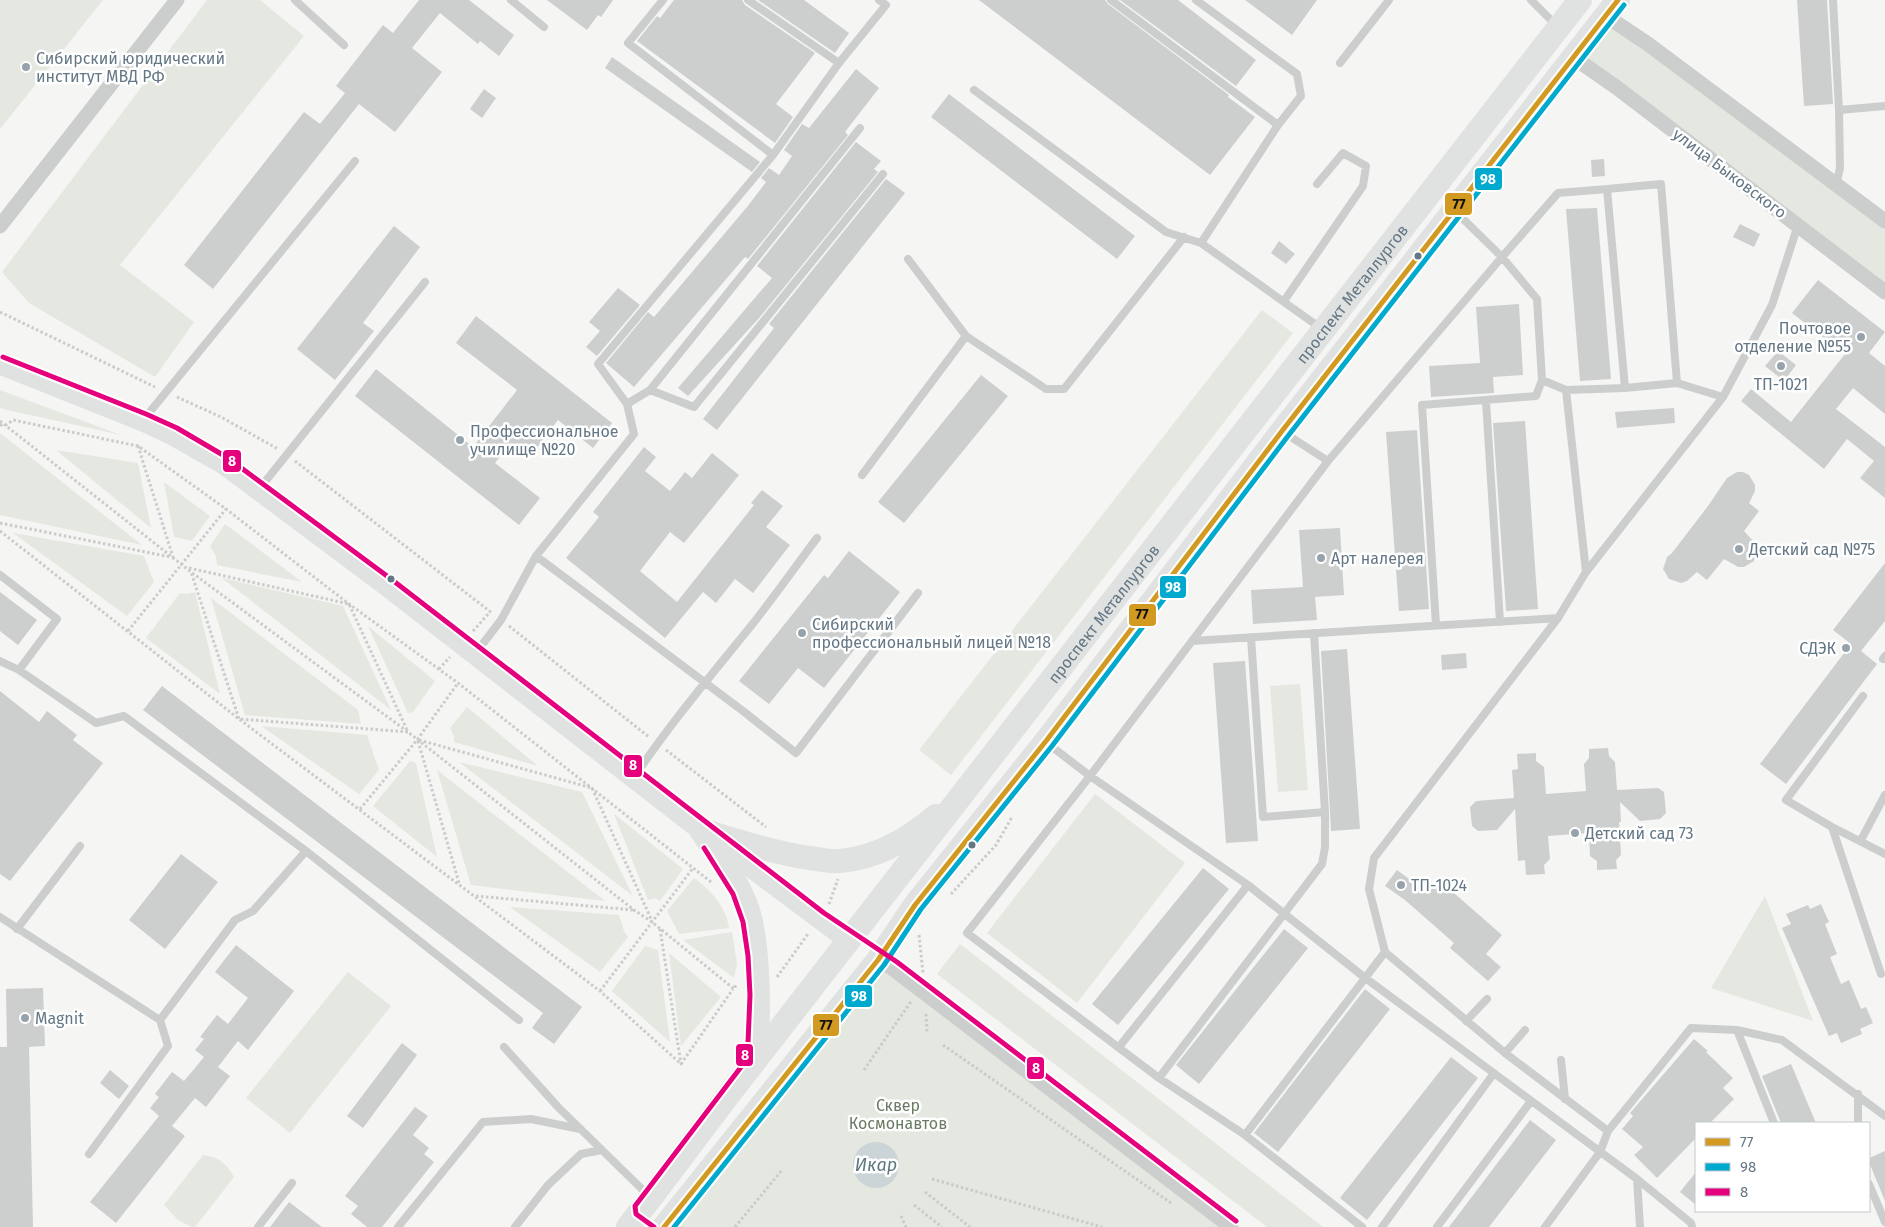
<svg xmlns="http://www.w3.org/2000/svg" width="1885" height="1227" font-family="'Fira Sans',sans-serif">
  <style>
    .green { fill: #e4e8e1 }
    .water { fill: #cbd4d6 }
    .building { fill: #cdcfcf }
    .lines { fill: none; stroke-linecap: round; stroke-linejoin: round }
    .path { stroke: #cacbcb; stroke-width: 3; stroke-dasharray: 2.5 2.5; stroke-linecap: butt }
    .service { stroke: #cccece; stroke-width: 8 }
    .minor { stroke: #cccece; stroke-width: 15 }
    .secondary { stroke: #e0e1e1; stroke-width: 21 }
    .primary { stroke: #e0e1e1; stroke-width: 24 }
    .bus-1-casing { stroke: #fff; stroke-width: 9 }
    .bus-2-casing { stroke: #fff; stroke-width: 9 }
    .bus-3-casing { stroke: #fff; stroke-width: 9 }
    .bus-1 { stroke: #d29a21; stroke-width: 5 }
    .bus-2 { stroke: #00a9ce; stroke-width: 5 }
    .bus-3 { stroke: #e5007d; stroke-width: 5 }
    .poi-dot { fill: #97a3ac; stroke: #fff; stroke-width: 2 }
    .bus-dot { fill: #647785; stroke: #fff; stroke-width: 2 }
    .labels { text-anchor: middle; stroke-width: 5; stroke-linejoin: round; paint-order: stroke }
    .poi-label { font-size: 16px; fill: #647785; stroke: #fff; text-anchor: start }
    .street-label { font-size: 16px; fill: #647785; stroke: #fff }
    .park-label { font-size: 16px; fill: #697b63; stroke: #fff }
    .water-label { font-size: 18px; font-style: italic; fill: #5f7981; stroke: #fff }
    .line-badge { stroke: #fff; stroke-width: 2 }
    .badge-label { font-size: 14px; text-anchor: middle; font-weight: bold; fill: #fff }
    .pale-badge-label { font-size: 14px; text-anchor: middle; font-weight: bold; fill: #111 }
  </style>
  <rect width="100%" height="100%" fill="#f5f5f3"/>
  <path class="green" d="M0,0H103L0,129Z
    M207,0H260L304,36L120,265L194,322L155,377L29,303L2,272Z
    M1606,16L1885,221V292L1573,57Z
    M1262,310L1293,333L951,775L919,750Z
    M0,390L121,435L3,409L0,407Z
    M0,433L142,545L0,515Z
    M56,450L138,463L151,528Z
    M164,482L210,516L192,541L174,537Z
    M225,524L302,582L217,565L216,556L210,546Z
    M13,533L144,556L154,582L127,616Z
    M222,578L343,606L391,710Z
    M195,592L220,694L146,638L180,593L187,594Z
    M211,598L358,710L361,724L245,715Z
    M368,626L435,681L413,712L408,713Z
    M1300,684L1308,790L1278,792L1270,686Z
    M467,707L538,766L454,742V736L450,728Z
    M261,726L367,735L379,770L359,794Z
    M410,761L416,763L437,857L373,806Z
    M459,762L582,792L633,896Z
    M437,770L605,901L471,885Z
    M1095,794L1185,863L1077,1003L987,933Z
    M614,814L683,869L660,901L655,898L648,900Z
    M694,878C711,890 726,907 729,928L679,934L667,911Z
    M1765,896L1813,1021L1711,988Z
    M510,907L619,915L624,931L628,937L600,972Z
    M732,932L737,964L734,978L683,940Z
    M960,944L1323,1227H1267L937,974Z
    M645,946L658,950L670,1042L612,991Z
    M669,953L721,997L681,1046Z
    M878,960L1231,1227H667Z
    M348,972L391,1006L290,1133L246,1098Z
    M203,1155C218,1157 227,1163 234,1177L195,1227H192L178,1220L164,1205Z"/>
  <path class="water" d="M853 1165a23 23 0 1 1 46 0a23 23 0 1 1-46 0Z"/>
  <path class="building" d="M419,0H469L514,35L499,56L480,41L478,44L440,13L412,48L442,72L395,132L359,104L213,289L184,265L304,112L320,124L345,93L336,86L383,25L393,33Z
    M547,0H613L601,17L598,15L587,30Z
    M674,0H742L745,5L815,53L776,104L793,117L775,143L637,41L657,16L660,18Z
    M758,0H804L849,33L835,53Z
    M979,0H1105L1108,4L1229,95L1228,97L1255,117L1210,175Z
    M1120,0H1178L1256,60L1236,86Z
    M1245,0H1317L1292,35Z
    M1797,0H1827L1833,104L1804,106Z
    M612,57L760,162L752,172L605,68Z
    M856,69L879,88L845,132L848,135L748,259L745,257L634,387L606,363L648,312L654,317L747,207L766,182L761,178L769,168L779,175L792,156L784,150L802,124L809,128Z
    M484,89L496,98L482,118L470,109Z
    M949,94L1135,236L1117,259L931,117Z
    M856,142L881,161L874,169L878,172L760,317L688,396L678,388L772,278L757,266Z
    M1604,159L1605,176L1592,177L1591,160Z
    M886,179L905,193L717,430L703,419L774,328L769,324Z
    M1597,208L1611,379L1580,381L1566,209Z
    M1740,224L1760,234L1754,247L1733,237Z
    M394,226L420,247L363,323L374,331L335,380L297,349Z
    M1279,241L1295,254L1286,264L1271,253Z
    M1818,280L1885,332L1869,353L1885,366V414L1853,388L1836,409L1885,447V498L1860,478L1874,461L1847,439L1824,469L1741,401L1751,389L1791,422L1845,354L1792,313Z
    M618,288L640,305L597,356L586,347L600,331L589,322Z
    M1519,304L1523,375L1493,377L1494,393L1431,397L1429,366L1480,363L1476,307Z
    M476,316L612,423L593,448L558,420L529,458L510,443L495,463L540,498L519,525L355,396L376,369L473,447L517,390L456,343Z
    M1778,351L1796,365L1784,381L1765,366Z
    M981,375L1008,396L904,523L878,502Z
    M1674,408L1675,423L1617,428L1615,412Z
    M1525,421L1538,609L1506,611L1493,423Z
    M1417,430L1429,609L1399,611L1386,432Z
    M644,447L656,457L645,471L670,491L685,472L692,478L712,453L739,475L684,543L670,532L640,571L677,602L754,505L751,503L762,490L783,506L766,527L790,545L753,593L735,579L716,603L703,592L665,638L566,558L599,517L593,512Z
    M1737,472H1743L1749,475L1755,485V491L1749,503L1759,511L1744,531L1755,543L1756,555L1754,561L1744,567H1738L1724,559L1707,580L1697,572L1687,581L1681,583L1669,579L1663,569L1667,557L1672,553L1708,506L1727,478Z
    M1340,528L1344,595L1315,597L1317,620L1253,624L1251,590L1303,587L1299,530Z
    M849,551L900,592L824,688L798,668L769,704L739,681L824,575L828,578Z
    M1885,563V621L1861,651L1877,664L1786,784L1760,764L1851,644L1833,630Z
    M0,592L37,620L18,645L0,631Z
    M1347,649L1360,829L1331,831L1321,651Z
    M1466,653L1467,668L1442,670L1441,655Z
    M1245,661L1258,841L1226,843L1213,663Z
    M162,686L582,1007L554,1044L532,1028L543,1013L143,710Z
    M0,691L39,722L47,711L77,735L73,740L103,763L10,881L0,874Z
    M1608,748L1609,756L1615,762L1617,790L1658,788L1664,792L1666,813L1660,819L1640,821L1620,802L1621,822H1619L1621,855L1616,860L1617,869L1597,870V861L1590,856L1589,833L1548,836L1550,859L1544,865L1545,874L1526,875L1525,860L1518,861L1515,809L1497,830L1478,831L1472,826L1470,807L1476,801L1514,798L1512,770L1518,769L1517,754L1536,753V761L1544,767L1546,794L1586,791L1584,764L1589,758V749Z
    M181,854L218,882L165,949L129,920Z
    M1203,868L1229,889L1118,1025L1092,1004Z
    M1397,870L1428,893L1439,880L1502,935L1486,954L1501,967L1488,981L1450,948L1454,943L1405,900L1385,886Z
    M1821,904L1829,922L1825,924L1837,954L1830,957L1841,984L1849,980L1861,1009L1866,1007L1873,1023L1860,1029L1862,1034L1841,1043L1837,1033L1829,1036L1782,928L1791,924L1786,914L1808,905L1810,909Z
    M1284,929L1308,948L1199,1084L1176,1065Z
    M236,945L294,991L248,1050L238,1041L218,1067L230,1076L206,1107L195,1098L172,1126L185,1136L116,1223L90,1202L159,1116L150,1108L159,1097L155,1094L172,1072L184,1081L204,1057L195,1050L204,1039L200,1037L217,1015L228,1024L248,998L215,972Z
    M43,988L45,1046L29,1047L33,1227H0V1047H7L6,989Z
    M1365,989L1390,1009L1278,1152L1254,1133Z
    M1694,1039L1708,1051L1706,1052L1733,1078L1723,1088L1734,1099L1710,1123H1696V1138L1657,1178L1634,1155L1643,1147L1622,1129L1633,1116L1630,1113Z
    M402,1043L417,1055L363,1128L347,1116Z
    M1451,1057L1478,1078L1367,1220L1340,1198Z
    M1791,1064L1816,1123H1781L1762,1076Z
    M110,1070L129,1086L119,1099L100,1083Z
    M415,1107L428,1116L413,1135L429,1148L424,1154L434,1162L382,1227H367L351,1214L358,1206L345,1196Z
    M1530,1120L1556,1140L1489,1227H1449Z
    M1885,1151V1201L1869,1162V1158Z
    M1696,1172V1205L1680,1192Z
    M289,1202L322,1227H270Z"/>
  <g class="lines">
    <path class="path" d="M0,312L155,387
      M177,397L221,417L278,449
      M0,421L191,572L408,732L634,910L652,922L734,989L737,983
      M0,425H6L13,420L138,446L226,509L349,604L458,683L711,882
      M138,446L173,557
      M295,461L492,613
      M0,523L171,557
      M0,531L239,719L600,991L681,1064L733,989
      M189,568L349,604L408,732L239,719L191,572
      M509,626L649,737
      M128,631L226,509
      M473,631L490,612
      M439,669L450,657
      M419,740L592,788L652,921
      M418,741L459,883
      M666,750L766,827
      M360,809L417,740L458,683
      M951,894L996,845L1012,817
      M476,896L634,910
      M829,904L838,879
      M660,929L681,1064
      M919,935L923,973
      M777,977L808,934
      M600,991L693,868
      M926,1014L927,1032
      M943,1045L1171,1203
      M864,1070L912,1000
      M932,1179L1102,1227
      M925,1192L970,1227
      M914,1205L942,1227
      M901,1216L906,1227
      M735,1227L782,1170"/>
    <path class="service" d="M295,0L344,45
      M511,0L544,27
      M663,0L628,43L773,155
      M748,0L839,63
      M1111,0L1278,125
      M1196,0L1297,74L1301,96L1278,125L1201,243
      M1531,0L1556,25
      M1833,0L1839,110L1840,168L1836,185
      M1340,63L1389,0
      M974,90L1166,232L1201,243L1322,329
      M1839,110L1885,106
      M1455,211L1502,257L1558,193L1607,189
      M908,259L966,336
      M1284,301L1363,186L1366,166L1343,153L1317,184
      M1625,388L1607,189L1661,184L1677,383
      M650,390L694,407L883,174
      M1566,390L1586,572
      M1486,401L1500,622
      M627,404L650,390L860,128
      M144,419L355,161
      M1283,432L1328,461
      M862,475L966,336L1046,389H1064L1184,237
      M260,488L425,282
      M536,556L743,711L796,753L918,593
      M0,575L57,619L19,670
      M1436,625L1422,405L1536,396L1542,380L1566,390L1625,388L1677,383L1723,397
      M1251,637L1263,817L1325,812L1314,633
      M1192,641L1558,618
      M475,654L501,620L536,556L634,434L627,404L598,364L773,155L839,63L886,5L879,0
      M1883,659L1885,656
      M0,661L19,670L96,723L124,716L306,851L519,1020
      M1863,696L1786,800L1832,827L1885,854
      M1047,743L1090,776L1248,885L1364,977L1637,1179L1691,1223L1692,1227
      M635,776C671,722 714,672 755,621C776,594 796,566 817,538
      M1832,827L1881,974
      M1861,840L1885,795
      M0,917L160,1020
      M17,929L80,846
      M1385,952L1369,889L1374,858L1558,618L1586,572L1723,397L1772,305L1798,225
      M1466,1021L1487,999
      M1737,1030L1774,1123
      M504,1047L558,1107L649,1196
      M1119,1047L1248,885
      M1505,1053L1525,1030
      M1561,1060L1565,1099
      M1159,1078L1322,864L1325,847V812
      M1858,1094V1123
      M1245,1135L1385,952L1505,1053L1608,1131
      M89,1154L168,1046L160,1020L235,920L253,911L306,851
      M1637,1179L1640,1227
      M1869,1184L1885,1222
      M258,1227L292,1183
      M398,1227L483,1122L531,1119L580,1129
      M515,1227L548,1185L581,1154L602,1150
      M1362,1227L1245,1135L1159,1078L967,933L1090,776L1328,461L1502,257L1537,299L1542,380
      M1382,1227L1494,1073
      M1437,1227L1531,1101
      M1545,1227L1600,1152L1608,1131L1691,1028L1737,1030L1782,1040L1885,1116"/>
    <path class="minor" d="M1606,16L1648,44L1885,221
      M1573,57L1616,87L1885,292
      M0,226L177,0
      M878,960L892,968L1231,1227"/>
    <path class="secondary" d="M0,364L143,421L173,435L224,464L386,585L701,830L850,941"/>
    <g class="primary">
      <path d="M701,830C737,841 772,852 809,858C819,859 830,862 840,861C876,858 909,839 936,816"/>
      <path d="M701,830C716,854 736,878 746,905C758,934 760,1010 756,1042C755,1049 752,1056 749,1064"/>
      <path id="s1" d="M628,1227C670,1174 709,1119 751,1066C1029,711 1304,355 1580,0"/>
      <path d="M664,1227L878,960L915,905L1046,741L1282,431L1618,0"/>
    </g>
    <g class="bus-1-casing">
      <path id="bus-1" d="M664,1227L878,960L915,905L1046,741L1282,431L1618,0"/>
    </g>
    <g class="bus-2-casing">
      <path id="bus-2" d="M674,1227L884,965L921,909L1052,746L1288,436L1624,5"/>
    </g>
    <g class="bus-3-casing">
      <path id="bus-3" d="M3,357L146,414L177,428L228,458L391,579L824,913L897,962L1236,1221
        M654,1227L636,1214L635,1206L741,1067L748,1043L750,995L748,956L743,922L733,894L704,848"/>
    </g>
    <use href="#bus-1" class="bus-1"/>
    <use href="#bus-2" class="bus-2"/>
    <use href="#bus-3" class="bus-3"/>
  </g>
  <g class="poi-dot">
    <circle cx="26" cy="67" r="5"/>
    <circle cx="1861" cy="337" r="5"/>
    <circle cx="1781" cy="366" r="5"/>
    <circle cx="460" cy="440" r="5"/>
    <circle cx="1739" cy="549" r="5"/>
    <circle cx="1321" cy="558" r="5"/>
    <circle cx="802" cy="633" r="5"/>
    <circle cx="1846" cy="648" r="5"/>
    <circle cx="1575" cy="833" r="5"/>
    <circle cx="1401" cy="885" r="5"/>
    <circle cx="25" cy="1018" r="5"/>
  </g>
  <g class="bus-dot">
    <circle cx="1418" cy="256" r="4.5"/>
    <circle cx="391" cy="579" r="4.5"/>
    <circle cx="972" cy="845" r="4.5"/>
  </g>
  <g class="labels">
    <g class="poi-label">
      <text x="36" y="64">Сибирский юридический<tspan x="36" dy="18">институт МВД РФ</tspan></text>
      <text x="1851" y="334" text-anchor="end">Почтовое<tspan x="1851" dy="18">отделение №55</tspan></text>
      <text x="1781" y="390" text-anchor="middle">ТП-1021</text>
      <text x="470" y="437">Профессиональное<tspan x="470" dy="18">училище №20</tspan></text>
      <text x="1749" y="555">Детский сад №75</text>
      <text x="1331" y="564">Арт налерея</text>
      <text x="812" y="630">Сибирский<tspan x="812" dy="18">профессиональный лицей №18</tspan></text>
      <text x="1836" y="654" text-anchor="end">СДЭК</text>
      <text x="1585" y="839">Детский сад 73</text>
      <text x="1411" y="891">ТП-1024</text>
      <text x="35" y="1024">Magnit</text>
    </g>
    <g class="street-label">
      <text transform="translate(1730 173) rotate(37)" y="6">улица Быковского</text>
      <text dy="6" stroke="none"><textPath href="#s1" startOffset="1181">проспект Металлургов</textPath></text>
      <text dy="6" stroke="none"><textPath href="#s1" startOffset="776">проспект Металлургов</textPath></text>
    </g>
    <g class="park-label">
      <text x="898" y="1111">Сквер<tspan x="898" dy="18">Космонавтов</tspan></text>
    </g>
    <g class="water-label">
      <text x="876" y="1171">Икар</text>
    </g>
  </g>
  <g class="line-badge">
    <rect x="1474" y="167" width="29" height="24" rx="5" fill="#00a9ce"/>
    <rect x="1444" y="192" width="29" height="24" rx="5" fill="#d29a21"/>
    <rect x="222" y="449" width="20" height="24" rx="5" fill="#e5007d"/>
    <rect x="1159" y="575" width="28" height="24" rx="5" fill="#00a9ce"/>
    <rect x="1128" y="603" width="29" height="24" rx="5" fill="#d29a21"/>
    <rect x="623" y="754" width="20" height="24" rx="5" fill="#e5007d"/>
    <rect x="844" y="984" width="29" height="24" rx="5" fill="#00a9ce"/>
    <rect x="812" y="1013" width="28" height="24" rx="5" fill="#d29a21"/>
    <rect x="735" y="1043" width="19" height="24" rx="5" fill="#e5007d"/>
    <rect x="1026" y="1056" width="19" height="24" rx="5" fill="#e5007d"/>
  </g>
  <g class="badge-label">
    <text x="1488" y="184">98</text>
    <text x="232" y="466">8</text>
    <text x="1173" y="592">98</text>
    <text x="633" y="770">8</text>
    <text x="859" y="1001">98</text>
    <text x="745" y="1060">8</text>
    <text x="1036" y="1073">8</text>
  </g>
  <g class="pale-badge-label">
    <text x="1459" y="209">77</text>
    <text x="1142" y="619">77</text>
    <text x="826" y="1030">77</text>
  </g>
  <rect x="1695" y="1122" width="175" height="90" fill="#ffffff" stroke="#c1c9ce"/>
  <rect x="1705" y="1138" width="25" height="8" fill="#d29a21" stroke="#c1c9ce"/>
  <text x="1740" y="1147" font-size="15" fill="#647785">77</text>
  <rect x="1705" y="1163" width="25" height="8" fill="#00a9ce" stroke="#c1c9ce"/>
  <text x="1740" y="1172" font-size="15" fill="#647785">98</text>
  <rect x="1705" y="1188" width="25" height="8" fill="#e5007d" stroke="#c1c9ce"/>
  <text x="1740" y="1197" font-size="15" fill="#647785">8</text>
</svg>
